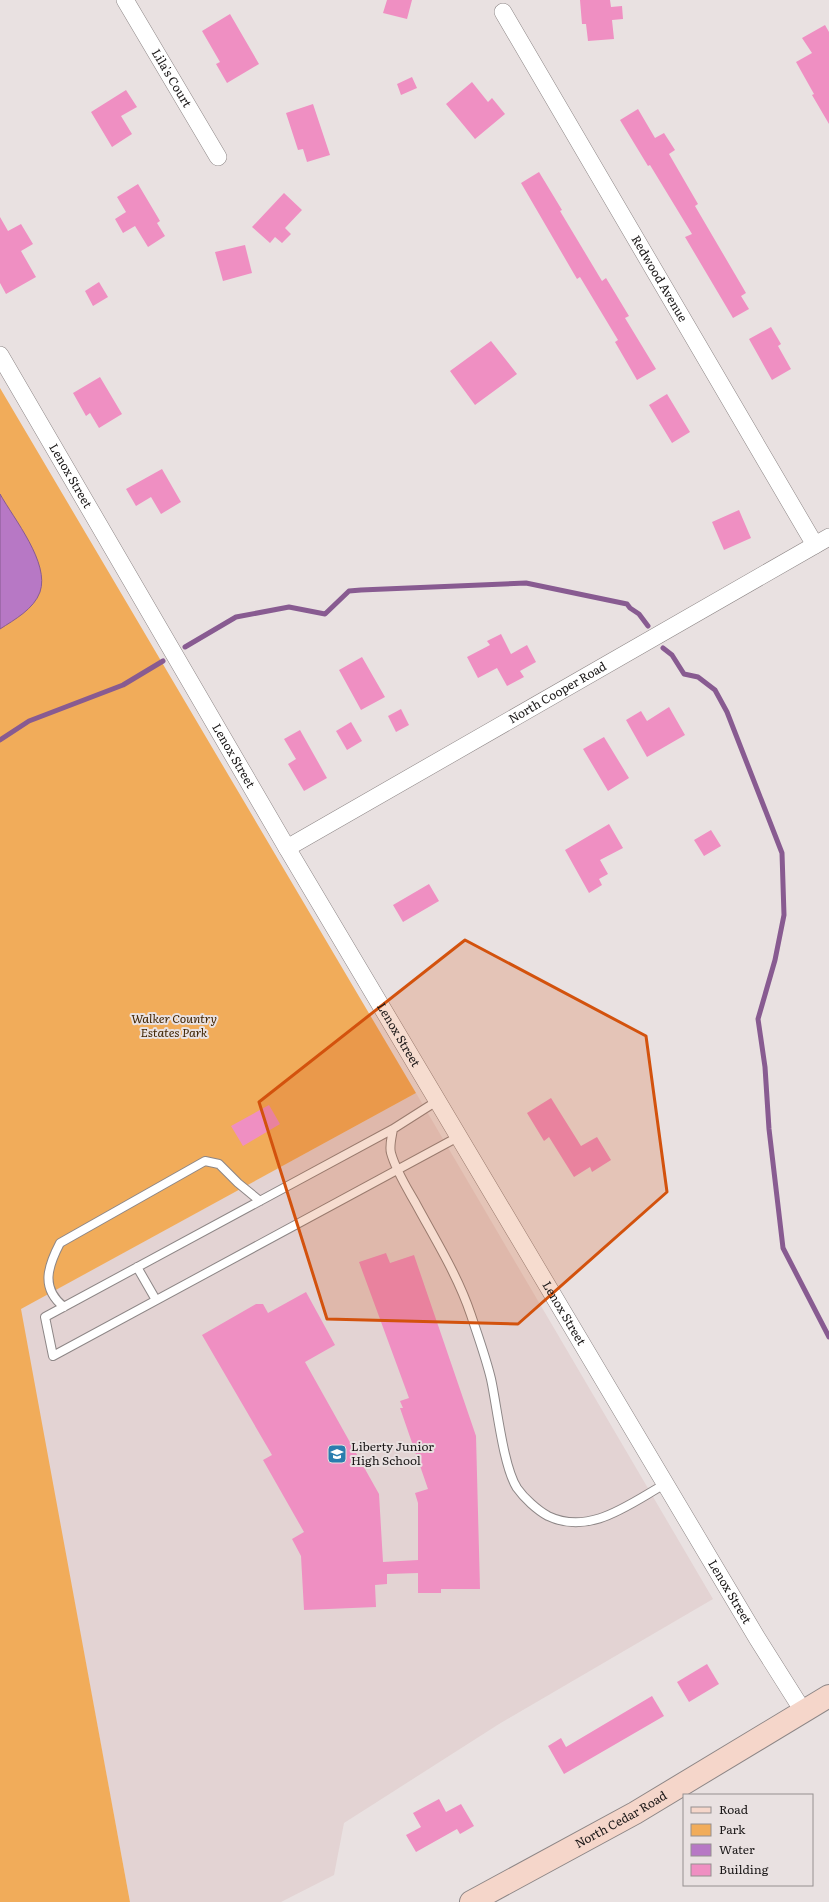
<svg xmlns="http://www.w3.org/2000/svg" width="829" height="1902" font-family="Literata,serif">
  <style>
    .built { fill: #e3d3d3 }
    .green { fill: #f1ac5a }
    .water { fill: #b778c5; stroke: #885b91 }
    .lines { fill: none; stroke-linecap: round; stroke-linejoin: round }
    .stream { stroke: #885b91; stroke-width: 5 }
    .building { fill: #ef8fc2 }
    .lane-casing { stroke: #8d8686; stroke-width: 10 }
    .street-casing { stroke: #8d8686; stroke-width: 18 }
    .secondary-casing { stroke: #8d8686; stroke-width: 24 }
    .lane { stroke: #fff; stroke-width: 8 }
    .street { stroke: #fff; stroke-width: 17 }
    .secondary { stroke: #f5d6ca; stroke-width: 22 }
    .marked { fill: #d3520d; fill-opacity: 0.2; stroke: #d3520d; stroke-width: 3; stroke-linejoin: round }
    .labels { text-anchor: middle; stroke-width: 4; stroke-linejoin: round; paint-order: stroke }
    .street-label { font-size: 12px; fill: #1a1717; stroke: #e9e1e1 }
    .park-label { font-size: 12px; font-style: italic; fill: #3e2300; stroke: #e9e1e1 }
    .poi-label { font-size: 12px; fill: #1a1717; stroke: #e9e1e1; text-anchor: start }
  </style>
  <rect width="100%" height="100%" fill="#e9e1e1"/>
  <path class="built" d="M416,1093L713,1599L499,1724L344,1823L334,1875L281,1902H130L20,1309Z"/>
  <path class="green" d="M0,388L416,1093L21,1309L130,1902H0Z"/>
  <path class="water" d="M0,494C14,519 50,563 40,592C34,609 14,620 0,629Z"/>
  <g class="lines">
    <path class="stream" d="M185,647L236,617L289,607L325,614L349,591L361,590L526,583L627,604L630,608L639,614L648,626
      M663,648L672,655L684,674L698,677L715,690L727,712L782,853L784,915L775,960L758,1019L765,1067L769,1129L783,1248L829,1337
      M0,740L29,721L123,685L163,661"/>
  </g>
  <path class="building" d="M387,0H412L407,19L383,13Z
    M580,0H610L611,7L622,6L623,19L612,20L614,39L588,41L586,24H582Z
    M230,14L259,64L227,83L216,64L220,62L202,31Z
    M825,25L829,32V124L812,95L814,94L796,62L812,53L802,38Z
    M412,77L417,88L401,95L397,84Z
    M472,82L488,102L492,98L505,114L475,139L446,104Z
    M126,90L137,107L121,116L132,134L112,147L91,112Z
    M313,104L330,155L307,162L303,149L298,150L286,113Z
    M638,109L655,138L664,133L675,150L669,154L698,204L695,206L746,293L741,296L749,309L733,318L685,237L692,234L650,165L648,166L620,120Z
    M539,172L562,210L560,211L602,281L606,278L629,316L625,318L656,369L637,380L615,342L618,340L580,277L577,279L521,183Z
    M138,184L160,221L157,223L165,236L148,247L135,226L123,233L115,219L126,212L117,197Z
    M284,193L302,210L285,228L291,234L282,243L275,237L270,243L252,227Z
    M0,217L8,231L21,224L33,244L21,251L36,277L6,294L0,283Z
    M245,245L252,273L223,281L215,252Z
    M99,282L108,297L93,306L85,291Z
    M771,327L781,344L778,346L791,369L772,380L749,339Z
    M491,341L517,374L475,405L450,371Z
    M100,377L122,414L99,428L90,413L86,416L73,393Z
    M667,394L690,432L672,443L649,405Z
    M162,469L181,502L161,514L151,497L136,506L126,489Z
    M739,510L751,538L724,550L712,522Z
    M501,634L511,654L527,645L536,662L520,671L524,677L507,686L497,668L478,678L467,657L490,645L487,641Z
    M362,657L385,697L361,710L339,670Z
    M669,707L685,735L647,757L626,720L641,711L647,721Z
    M401,709L409,725L396,732L388,716Z
    M351,722L362,741L347,750L336,731Z
    M300,730L327,778L304,791L288,764L296,759L284,739Z
    M604,737L629,778L608,791L583,749Z
    M609,824L623,848L600,860L608,874L599,879L602,885L589,893L565,850Z
    M711,830L721,846L704,856L694,840Z
    M429,884L439,901L403,922L393,905Z
    M551,1098L581,1146L597,1137L611,1160L592,1172L590,1167L574,1177L549,1137L544,1141L527,1113Z
    M269,1105L280,1124L243,1146L231,1126Z
    M386,1253L390,1263L414,1255L476,1436L480,1589H441V1593H418V1573L387,1574V1584L375,1585L376,1607L304,1610L301,1556L292,1539L304,1532L263,1460L272,1455L202,1335L256,1304H263L268,1313L306,1292L335,1345L305,1362L379,1494L383,1562L418,1560V1503L415,1493L428,1489L400,1408H403L400,1401L409,1398L359,1262Z
    M707,1664L719,1684L689,1702L677,1682Z
    M652,1696L664,1716L564,1774L548,1746L561,1738L566,1747Z
    M439,1799L446,1812L461,1804L474,1826L460,1834L457,1829L416,1852L406,1835L421,1827L413,1813Z"/>
  <g class="lines">
    <g class="lane-casing">
      <path id="lane" d="M437,1101L393,1129C392,1136 389,1146 391,1153C396,1171 407,1188 416,1204C436,1241 458,1276 471,1315C478,1336 486,1358 491,1379C497,1406 503,1466 517,1488C524,1498 537,1510 548,1516C590,1536 629,1504 665,1484
        M393,1129L45,1317L53,1356L458,1137
        M137,1267L156,1300
        M64,1307C40,1288 48,1266 60,1243L205,1161L219,1164L238,1183L260,1201"/>
    </g>
    <g class="street-casing">
      <g id="street">
        <path id="s1" d="M125,0L218,157"/>
        <path id="s2" d="M503,12L815,545"/>
        <path id="s3" d="M0,355L287,848L757,1638L803,1711"/>
        <path id="s4" d="M287,848L829,537"/>
      </g>
    </g>
    <g class="secondary-casing">
      <g id="secondary">
        <path id="s5" d="M471,1902L635,1813L829,1696"/>
      </g>
    </g>
    <use href="#lane" class="lane"/>
    <use href="#street" class="street"/>
    <use href="#secondary" class="secondary"/>
  </g>
  <path class="marked" d="M465,940L646,1036L667,1192L518,1324L327,1319L259,1102Z"/>
  <defs>
    <g id="school-square" transform="scale(1)"><rect x="-9" y="-9" width="18" height="18" rx="4" fill="#2a7dae" stroke="#e9e1e1"/><path d="M0-5L7-2L0 1L-7-2ZM-4 1L0 2.5L4 1V4Q0 6-4 4Z" fill="#fff"/></g>
  </defs>
  <g fill-rule="evenodd">
    <use href="#school-square" x="337" y="1454"/>
  </g>
  <g class="labels">
    <g class="street-label">
      <text dy="4" stroke="none"><textPath href="#s1" startOffset="91">Lila's Court</textPath></text>
      <text dy="4" stroke="none"><textPath href="#s2" startOffset="309">Redwood Avenue</textPath></text>
      <text dy="4" stroke="none"><textPath href="#s3" startOffset="140">Lenox Street</textPath></text>
      <text dy="4" stroke="none"><textPath href="#s4" startOffset="312">North Cooper Road</textPath></text>
      <text dy="4" stroke="none"><textPath href="#s3" startOffset="464">Lenox Street</textPath></text>
      <text dy="4" stroke="none"><textPath href="#s3" startOffset="788">Lenox Street</textPath></text>
      <text dy="4" stroke="none"><textPath href="#s3" startOffset="1112">Lenox Street</textPath></text>
      <text dy="4" stroke="none"><textPath href="#s3" startOffset="1436">Lenox Street</textPath></text>
      <text dy="4" stroke="none"><textPath href="#s5" startOffset="171">North Cedar Road</textPath></text>
    </g>
    <g class="park-label">
      <text x="174" y="1023">Walker Country<tspan x="174" dy="14">Estates Park</tspan></text>
    </g>
    <g class="poi-label">
      <text x="351" y="1451">Liberty Junior<tspan x="351" dy="14">High School</tspan></text>
    </g>
  </g>
  <rect x="683" y="1794" width="130" height="92" fill="#e9e1e1" stroke="#969090"/>
  <rect x="691" y="1807" width="20" height="6" fill="#f5d6ca" stroke="#969090"/>
  <text x="719" y="1814" font-size="12" fill="#1a1717">Road</text>
  <rect x="691" y="1824" width="20" height="12" fill="#f1ac5a" stroke="#969090"/>
  <text x="719" y="1834" font-size="12" fill="#1a1717">Park</text>
  <rect x="691" y="1844" width="20" height="12" fill="#b778c5" stroke="#969090"/>
  <text x="719" y="1854" font-size="12" fill="#1a1717">Water</text>
  <rect x="691" y="1864" width="20" height="12" fill="#ef8fc2" stroke="#969090"/>
  <text x="719" y="1874" font-size="12" fill="#1a1717">Building</text>
</svg>
